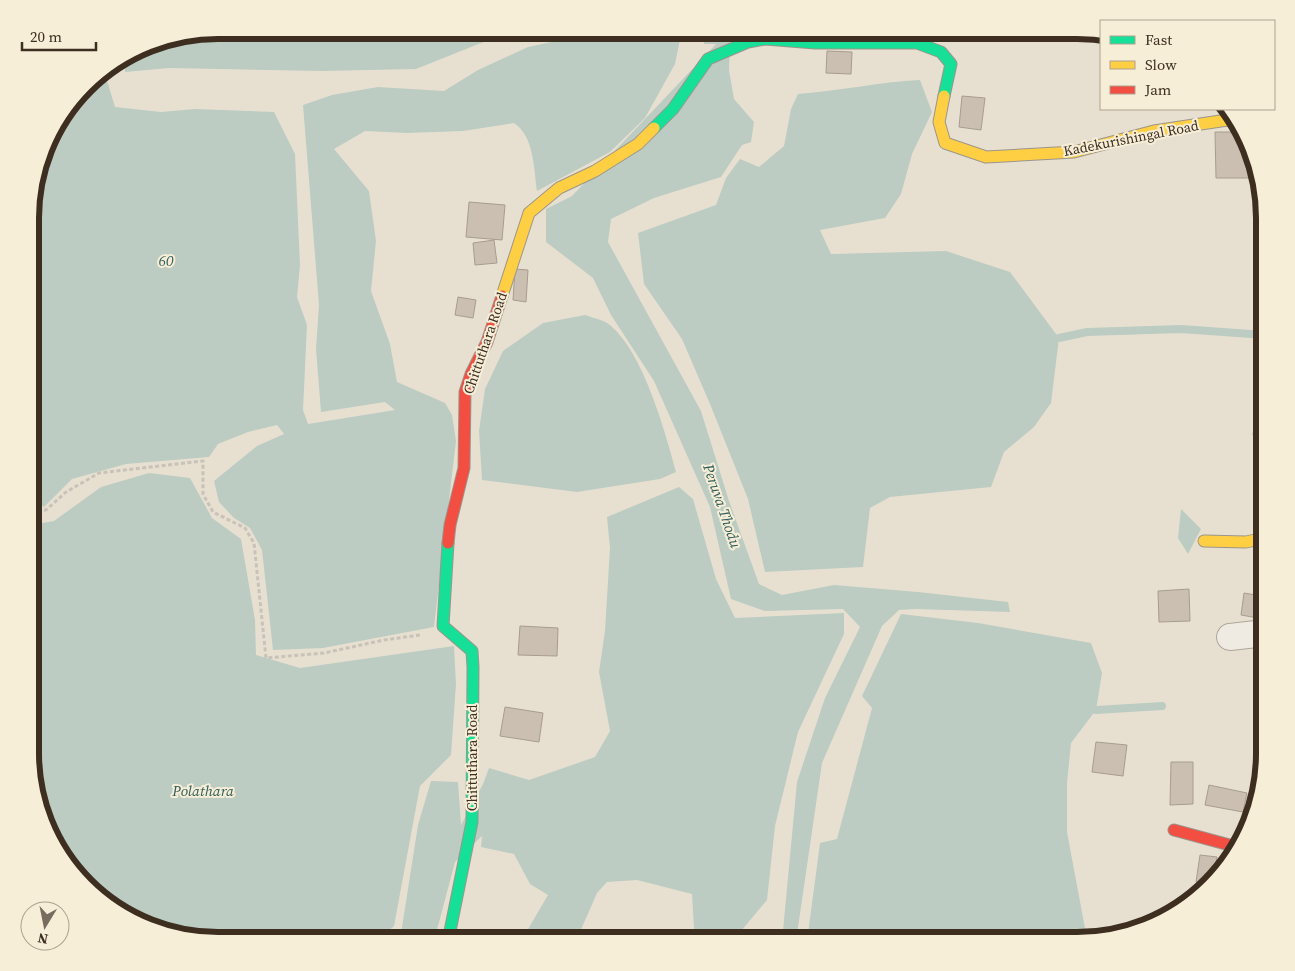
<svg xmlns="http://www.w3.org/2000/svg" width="1295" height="971" font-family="'Source Serif 4',serif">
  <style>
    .water { fill: #bcccc2 }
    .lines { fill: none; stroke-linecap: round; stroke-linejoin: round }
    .stream { stroke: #bcccc2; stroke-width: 8 }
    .building { fill: #cbbfb2; stroke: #a89c90 }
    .street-casing { stroke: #ada599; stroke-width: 28 }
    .fast-casing { stroke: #9c958a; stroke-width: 13 }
    .slow-casing { stroke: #9c958a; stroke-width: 13 }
    .jam-casing { stroke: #9c958a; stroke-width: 13 }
    .path { stroke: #c8c2b9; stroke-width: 3; stroke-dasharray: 4 2.5; stroke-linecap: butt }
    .street { stroke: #efebe3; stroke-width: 26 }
    .fast { stroke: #16e098; stroke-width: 11 }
    .slow { stroke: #ffcf43; stroke-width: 11 }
    .jam { stroke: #f24e42; stroke-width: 11 }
    .labels { text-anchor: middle; stroke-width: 4; stroke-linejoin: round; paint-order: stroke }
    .street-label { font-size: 14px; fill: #3d2e20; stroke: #f7eed8 }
    .water-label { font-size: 15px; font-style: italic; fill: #2f5d5a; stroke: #f7eed8 }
    .rim { fill: none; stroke: #3d2e20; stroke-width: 6 }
  </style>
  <rect width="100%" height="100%" fill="#e7e0d1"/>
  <path class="water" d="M217,30H514L416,69L322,71L169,68L125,72V58L157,40Z
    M584,30H682L675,64L645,118L610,152L537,191C534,169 534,136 514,123L463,131L407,133L365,131L334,149L369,191L376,241L371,291L390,344L397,382L445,403L452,415L456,441L434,627L323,648L273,650L262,550L250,528L234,518L219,502L214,481L257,446L284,434L277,425L248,432L218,444L209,457L126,464L72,479L44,507L34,500L31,476L32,193L55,124L94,76L104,71L115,107L161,112L195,109L274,112L295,154L300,265L297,297L307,325L303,410L308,424L395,410L385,402L321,412L316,349L319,305L303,105L332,95L378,87L444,91L478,70L528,47L566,39Z
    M706,30H744L730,42L729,70L734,99L754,122L751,142L742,145L721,177L654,198L611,219L608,242L701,411L729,501L759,584L782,595L834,585L918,592L1008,602L1010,612L916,609L899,610L882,626L822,763L796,941H782L797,782L825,698L860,627L843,609L765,611L731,599L710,507L654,381L611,315L593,278L546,242V209L572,196L716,44H704Z
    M920,80L932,112L912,154L901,194L885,218L820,230L831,254L946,251L1010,272L1059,338L1051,403L1034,427L1004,452L991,487L890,497L870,508L863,567L765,572L748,499L710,404L682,339L644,284L638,233L716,205L726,178L740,159L759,167L784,146L791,109L798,94C839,91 879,82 920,80Z
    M585,315C593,318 604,320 610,325C643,352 665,431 676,472L660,479L577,492L482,480L479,431L485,389L503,351L543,323Z
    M149,473L190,478L212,518L241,539L255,620L256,655L300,668L454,646L456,684L451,755L420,786L394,926L378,941H205L146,927L94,895L49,837L30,766L31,525L54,521L101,487Z
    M679,487L693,499L716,579L735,618L844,613V634L798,732L775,826L767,900L741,931L723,941H701L694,929L692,894L637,880L607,882L597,893L576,941H521L548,895L530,884L514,854L481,847L482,836L455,862L434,941L400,940L418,825L431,781L458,782L461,825L483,784L489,768L529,780L595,757L610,731L599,672L605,631L610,548L607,517Z
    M1181,509L1201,529L1188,554L1178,538Z
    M901,614L978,623L1091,643L1102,673L1096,710L1071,743L1067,783V832L1087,939L1078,941H807L820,843L837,839L872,708L862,696Z"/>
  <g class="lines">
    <path class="stream" d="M1059,338L1087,332L1181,329L1265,335
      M1096,710L1162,706"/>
  </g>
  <path class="building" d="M952,30H979L977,41L952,37Z
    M827,51L852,52L851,74L826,73Z
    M962,96L985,98L981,130L959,127Z
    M1215,132H1244L1256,178H1216Z
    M469,202L505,205L502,240L466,237Z
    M494,240L497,263L475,265L473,243Z
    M515,269L528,270L526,302L513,300Z
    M458,297L476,300L473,318L455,315Z
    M1265,432V470L1258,471L1253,433Z
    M1189,589L1190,621L1159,622L1158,591Z
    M1244,593L1262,596L1258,618L1241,615Z
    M520,626L558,628L557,656L518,655Z
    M505,707L543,713L539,742L500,736Z
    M1096,742L1127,745L1123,776L1092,772Z
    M1171,762H1193V804L1170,805Z
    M1209,785L1247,793L1243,812L1205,805Z
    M1200,855L1217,857L1213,881L1209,884L1196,882Z"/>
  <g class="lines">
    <g class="street-casing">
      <path id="street" d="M1230,637L1265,633"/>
    </g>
    <g class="fast-casing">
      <path id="fast" d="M654,128L673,109L708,59L748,42L765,39L815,43H917L941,52L951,64L944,96
        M448,941L472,822L473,667L472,651L443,626L448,543"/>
    </g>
    <g class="slow-casing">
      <path id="slow" d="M944,96L939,122L945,143L986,157L1074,152L1154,131L1234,119
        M502,296L529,213L559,188L595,171L638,144L654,128
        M1204,541L1246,542L1265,538"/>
    </g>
    <g class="jam-casing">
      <path id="jam" d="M448,543L450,525L464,468L465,392L471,374L487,342L502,296
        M1174,830L1237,847"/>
    </g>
    <path class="path" d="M31,510H46L66,492L99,473L203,461V494L213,512L245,528L254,543L266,658L324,653L384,640L420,635"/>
    <use href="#street" class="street"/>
    <use href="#fast" class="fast"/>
    <use href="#slow" class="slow"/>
    <use href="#jam" class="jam"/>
  </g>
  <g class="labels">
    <g class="street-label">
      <text transform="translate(1131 138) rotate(-11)" y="5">Kadekurishingal Road</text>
      <text transform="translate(485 343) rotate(-71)" y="5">Chittuthara Road</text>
      <text transform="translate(472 758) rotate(-90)" y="5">Chittuthara Road</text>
    </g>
    <g class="water-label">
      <text x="166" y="266">60</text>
      <text transform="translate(722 506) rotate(71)" y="5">Peruva Thodu</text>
      <text x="203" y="796">Polathara</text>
    </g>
  </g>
  <path d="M0 0H1295V971H0ZM218 39H1077A179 179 0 0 1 1256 218V753A179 179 0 0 1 1077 932H218A179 179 0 0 1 39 753V218A179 179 0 0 1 218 39Z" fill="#f7eed8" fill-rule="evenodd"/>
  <path class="rim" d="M218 39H1077A179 179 0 0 1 1256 218V753A179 179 0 0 1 1077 932H218A179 179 0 0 1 39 753V218A179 179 0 0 1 218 39Z"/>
  <rect x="1100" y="20" width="175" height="90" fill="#f7eed8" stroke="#ada18e"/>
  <rect x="1110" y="36" width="25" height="8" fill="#16e098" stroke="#ada18e"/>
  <text x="1145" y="45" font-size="15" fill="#3d2e20">Fast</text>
  <rect x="1110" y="61" width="25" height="8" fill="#ffcf43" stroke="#ada18e"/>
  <text x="1145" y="70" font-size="15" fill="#3d2e20">Slow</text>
  <rect x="1110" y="86" width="25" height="8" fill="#f24e42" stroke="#ada18e"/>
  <text x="1145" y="95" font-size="15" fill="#3d2e20">Jam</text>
  <g transform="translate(45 926) rotate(190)"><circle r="24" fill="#f7eed8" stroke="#ada18e"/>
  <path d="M0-4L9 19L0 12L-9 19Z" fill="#786c5e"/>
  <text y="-8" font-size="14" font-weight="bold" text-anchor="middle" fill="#3d2e20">N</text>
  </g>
  <path d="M22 42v8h74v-8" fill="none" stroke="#3d2e20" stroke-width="2.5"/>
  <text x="30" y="42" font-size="15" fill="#3d2e20" stroke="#f7eed8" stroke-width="4" paint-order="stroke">20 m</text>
</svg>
